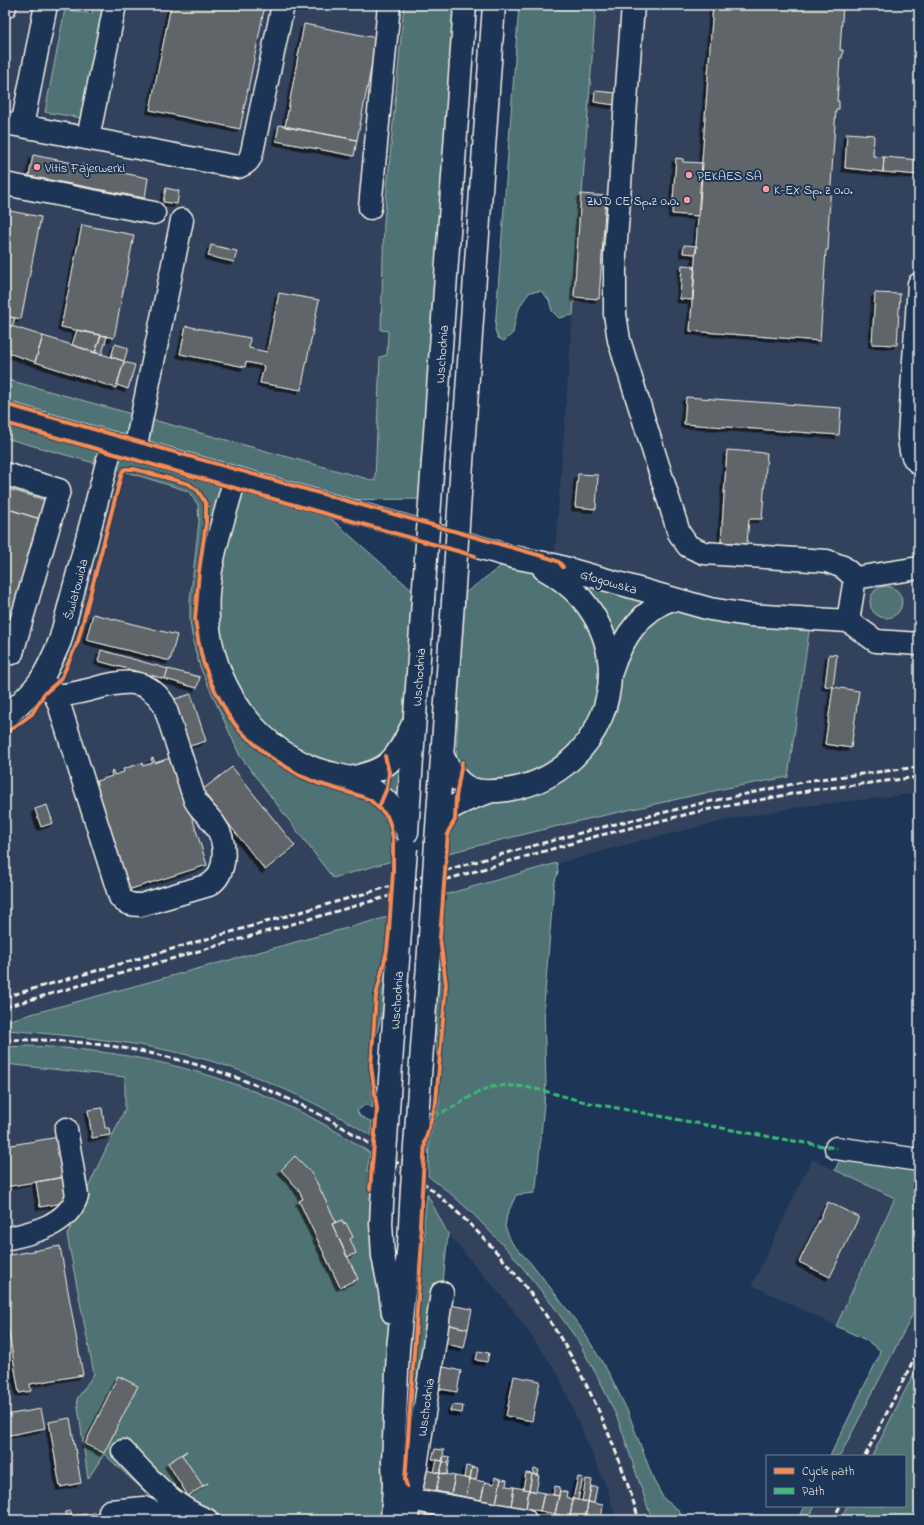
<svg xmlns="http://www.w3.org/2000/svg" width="924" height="1525" font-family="'Indie Flower',sans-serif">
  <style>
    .built { fill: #31435d }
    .green { fill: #507374; stroke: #a2b2ae }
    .building { fill: #61656b; stroke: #f4f1e8; filter: url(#shadow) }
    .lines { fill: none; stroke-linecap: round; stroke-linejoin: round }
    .minor-casing { stroke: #f4f1e8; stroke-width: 25 }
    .minor { stroke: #1d3557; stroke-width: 22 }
    .rail { stroke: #f4f1e8; stroke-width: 3; stroke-dasharray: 6 3; stroke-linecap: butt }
    .minor-bridge-casing { stroke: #f4f1e8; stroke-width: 25; stroke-linecap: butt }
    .minor-bridge { stroke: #1d3557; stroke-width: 22 }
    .quiet { stroke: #3abd76; stroke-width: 3; stroke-dasharray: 6 3; stroke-linecap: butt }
    .cycleway-casing { stroke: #1d3557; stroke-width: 6 }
    .cycleway { stroke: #f68b52; stroke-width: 4 }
    .poi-dot { fill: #ff9aa2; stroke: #1d3557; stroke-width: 1.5 }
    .labels { text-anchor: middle; stroke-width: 4; stroke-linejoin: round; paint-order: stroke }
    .poi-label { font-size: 13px; fill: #f4f1e8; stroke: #1d3557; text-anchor: start }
    .street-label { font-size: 13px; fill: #f4f1e8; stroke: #1d3557 }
  </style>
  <defs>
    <filter id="shadow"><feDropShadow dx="-3.5" dy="3.5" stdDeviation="0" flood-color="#0009"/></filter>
  </defs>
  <rect width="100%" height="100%" fill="#1d3557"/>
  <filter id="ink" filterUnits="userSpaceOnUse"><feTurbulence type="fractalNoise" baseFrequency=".025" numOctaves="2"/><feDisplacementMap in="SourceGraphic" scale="8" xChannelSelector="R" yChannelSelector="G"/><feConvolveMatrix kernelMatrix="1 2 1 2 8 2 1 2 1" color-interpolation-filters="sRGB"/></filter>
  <g filter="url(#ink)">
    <path class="built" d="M5,5H404L384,222L381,329L388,331L387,355L380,358L375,481L5,379Z
      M596,5H919V793L799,807L737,818L643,840L433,898L436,856L570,823L727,788L788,777L811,618L748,615L554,565Z
      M5,438L130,473L188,491L198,505L199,522L190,601L200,667L240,756L406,857L402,913L6,1021L8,1030L105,1040L140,1045L200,1058L227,1067L285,1090L338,1117L366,1133L428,1176L450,1193L471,1212L511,1253L554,1307L578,1341L602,1385L619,1422L652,1520H616L608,1491L558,1374L511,1307L448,1234L427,1194L396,1171L359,1145L281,1103L197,1071L138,1057L104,1052L61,1047H5V718L22,701L5,702Z
      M5,1064L125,1076V1109L97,1168L67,1235L94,1374L77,1399L88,1478L104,1453L162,1507L189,1520H5Z
      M812,1159L895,1198L836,1326L752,1285Z
      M919,1302V1363L872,1456H840Z
      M815,1506H847L840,1520H808Z"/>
    <path class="green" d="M94,5H108L82,118L45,112L65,9L92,14Z
      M404,5H465L430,499L310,500L423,600L406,857L333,878L240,756L200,667L193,642L190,621V601L199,522L198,505L188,491L130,473L5,438V379L375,481L380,357L387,355L388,331L381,330L384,222Z
      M519,5H596L573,315L559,318L552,311L549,300L541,291L530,292C518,306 516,315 513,333L504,341L498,338L495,330Z
      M513,557L612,582L811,618L788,777L727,788L570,823L436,856L466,784L456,758L458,715L457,705L450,686L453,602Z
      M870 602a16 16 0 1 1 32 0a16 16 0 1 1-32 0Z
      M557,863L558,872L554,884L544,1005L546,1083L536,1188L534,1193L516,1195L507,1215L505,1227L512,1243L536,1269L582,1329L610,1375L628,1412L654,1481L664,1499L680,1511V1520H652L619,1422L602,1385L578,1341L554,1307L511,1253L471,1212L450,1193L428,1176L429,1140L440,1100L430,936L433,898Z
      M402,913L399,945L369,1064L373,1108L366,1104L357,1111L360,1116L372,1122L371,1136C349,1121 323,1108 299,1096C267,1081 234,1067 200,1058C137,1041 72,1036 8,1030L6,1021Z
      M26,1046C147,1049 269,1083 370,1153L367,1171L373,1174L398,1347L425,1242L424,1222L427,1194L448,1234L442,1293L413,1483L392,1463L377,1520H189L162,1507L104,1454L88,1479L77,1399L94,1374L67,1235L97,1168L125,1109V1077L5,1064V1047Z
      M844,1150L919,1160V1302L840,1456H830L878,1358L880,1350L864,1339L836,1326L895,1198L835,1170Z
      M919,1363V1520H840L847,1506H905V1456H872Z
      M805,1506H815L808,1520H798Z"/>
    <path class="building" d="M171,5H265L240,129L150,110Z
      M713,5H843L840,50H843L842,58H840L837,101H839V109H836L828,230L829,231L828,250H826L820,341L690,331Z
      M304,24L377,38L357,140L285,127Z
      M595,91L617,93L615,105L594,102Z
      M279,125L357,140L354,156L276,141Z
      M847,133L874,135L873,156L884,157L883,172L845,168Z
      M33,155L148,178L145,198L29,176Z
      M884,157L919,160V175L883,172Z
      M676,158L683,159V162L703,163L699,216L672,214Z
      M166,188L179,191L177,204L163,202Z
      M581,194L606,196L599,299L574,297Z
      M5,210L41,217L21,319L5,316Z
      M82,225L134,235L114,338L61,327Z
      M211,245L237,251L234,262L208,256Z
      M684,245L697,246L696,254L683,253Z
      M682,265L693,266V269L695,270L693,300L680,299Z
      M279,293L319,300L301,390L260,383L264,366L246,362L245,367L180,354L186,326L250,338L249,348L267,352Z
      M875,293L900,294L897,345L872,344Z
      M5,316L15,318L12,327L5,324Z
      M5,324L43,336L35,362L5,352Z
      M77,330L101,335L95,353L72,345Z
      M101,335L107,336L102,354L95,353Z
      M43,336L124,361L116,388L35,362Z
      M115,344L128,348L124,361L111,357Z
      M124,362L135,365L128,389L117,385Z
      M686,397L841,408L839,435L684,424Z
      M727,450L767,453L762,519H749L747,544L721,542Z
      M578,474L598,475L596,509L575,507Z
      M5,488L49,501L40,519L5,508Z
      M5,508L40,519L5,637Z
      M93,614L177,635L170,661L86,640Z
      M101,650L168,669L165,679L98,661Z
      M829,654L837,655L833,687L825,686Z
      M168,669L200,677L197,688L165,679Z
      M833,687L859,691L851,748L825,744Z
      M191,694L206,741L187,747L172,700Z
      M173,757L207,865L128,890L94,782L112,776L111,772L113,771L114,775L124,772L123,769L142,763L143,766L153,763L151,759L153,758L155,763Z
      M232,767L295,846L265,870L202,790Z
      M47,805L53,823L41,827L35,809Z
      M102,1108L105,1128H109L110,1135L92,1138L88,1110Z
      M59,1137L66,1177L5,1187V1146Z
      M295,1156L309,1170L316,1181L336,1222L332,1224L358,1279L340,1287L299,1201L303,1199L298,1189L281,1170Z
      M63,1177L68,1202L40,1207L36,1182Z
      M828,1202L859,1217L830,1277L799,1262Z
      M342,1220L343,1224L346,1223L353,1237L350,1239L356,1253L347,1257L332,1224Z
      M60,1246L83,1375L30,1384L31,1391L19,1393L5,1309V1256Z
      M450,1305L472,1309L468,1329L446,1324Z
      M446,1324L468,1329L464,1348L442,1343Z
      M478,1351L489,1353L487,1362L476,1360Z
      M440,1366L461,1371L457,1392L435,1388Z
      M118,1376L138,1386L104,1453L85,1444Z
      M514,1376L540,1381L532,1421L506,1416Z
      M452,1405L463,1406L462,1413L450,1411Z
      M41,1409L45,1428L5,1436V1415Z
      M70,1418L81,1483L60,1487L49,1422Z
      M435,1449L444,1450L442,1461L432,1459Z
      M187,1451L182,1455L203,1486L208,1483L188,1496L168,1463Z
      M444,1456L450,1457L449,1463L443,1462Z
      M437,1460L443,1461L440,1473L434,1472Z
      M443,1462L449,1463L447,1475L440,1473Z
      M466,1466L472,1467L470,1479L464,1478Z
      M472,1467L478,1468L476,1480L470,1479Z
      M534,1469L539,1470L538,1475L533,1474Z
      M425,1470L440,1473L436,1491L421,1488Z
      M440,1473L455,1476L451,1494L436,1491Z
      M526,1473L532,1474L529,1490L523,1489Z
      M532,1474L539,1476L536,1492L529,1490Z
      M455,1476L470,1479L466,1497L451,1494Z
      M495,1477L501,1479L496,1503L481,1500L485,1482L494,1484Z
      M578,1477L583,1478L578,1500L573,1499Z
      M470,1479L485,1482L481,1500L466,1497Z
      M501,1479L507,1480L506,1486L514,1487L511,1506L496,1503Z
      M586,1479L592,1480L588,1502L582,1501Z
      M555,1486L560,1487L559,1496L553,1495Z
      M514,1487L529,1490L526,1508L511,1506Z
      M591,1487H597L594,1503L588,1502Z
      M529,1490L544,1493L540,1511L526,1508Z
      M560,1491L567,1492L566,1497L573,1499L570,1517L555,1514Z
      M544,1493L559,1496L555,1514L540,1511Z
      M573,1499L588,1502L585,1520L570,1517Z
      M588,1502L603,1505L601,1520H585Z
      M420,1509L435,1512L434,1520H417Z
      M71,1511L72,1516L100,1512L101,1520H67L65,1512Z
      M435,1512L450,1515L449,1520H434Z
      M450,1515L464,1520H449Z"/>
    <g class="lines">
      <g class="minor-casing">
        <path id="minor" d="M633,5L615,254V314L619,340L679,533L688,546L704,553L827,561L843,567L855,578
          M5,7V5
          M5,123L22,126L46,5
          M22,126L238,167C246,164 250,161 252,152L283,5
          M88,138L115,5
          M5,184L154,213
          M370,208L389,5
          M919,284L909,436C910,445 910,458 919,463
          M5,413L513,557L554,565L710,609L748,615L848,621L876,641L919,644
          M135,450L182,220
          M433,461L465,5
          M462,463L494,5
          M5,474L59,490L12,653
          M235,478C225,516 211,554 208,593C203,666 243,738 311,767C323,772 336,774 349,778C375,786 396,807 407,831
          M848,621L855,578L919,568
          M611,672C621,641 639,611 672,599
          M40,681L51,689L58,701L120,897C125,904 132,905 141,905L209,885C228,873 227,841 215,825C209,816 200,810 195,800L164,704C142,670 112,685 80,692C71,694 63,696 55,695
          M5,718C17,706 30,695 40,681C48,669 54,655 60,641L112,444
          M442,754C457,787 470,795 506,790C598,777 643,671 582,599C571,587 559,577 544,569
          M350,778C389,770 395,761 412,726
          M437,830C439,825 440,819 443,815C453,803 478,796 492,791
          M407,832L423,600
          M436,842L453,602
          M386,1140L399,945
          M836,1148L919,1160
          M414,1160L430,936
          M384,1168L381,1223L383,1256L390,1291L393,1313
          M5,1239C32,1233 67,1226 77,1196L66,1129
          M123,1451C149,1478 171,1506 207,1520
          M409,1499L525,1520
          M110,1511L144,1508L170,1520
          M392,1520L394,1484L393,1462L398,1349L409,1243L412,1188
          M407,1520L409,1499L416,1467L442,1293"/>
      </g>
      <use href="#minor" class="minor"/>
      <path class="rail" d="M5,997L492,857L595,829L703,803L812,780L919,767
        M5,1007L597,836L705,810L813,790L919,777
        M5,1040C204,1034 402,1128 524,1285C578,1355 614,1436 639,1520
        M865,1456L919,1349
        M833,1520L840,1506"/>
      <g class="minor-bridge-casing">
        <path id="minor-bridge" d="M423,600L433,461
          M453,602L462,463
          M430,936L436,842
          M399,945L406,848
          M384,1168L386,1140
          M412,1188L414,1160"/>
      </g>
      <use href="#minor-bridge" class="minor-bridge"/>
      <path class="quiet" d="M434,1115C457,1109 475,1089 498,1086C527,1083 562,1097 590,1103C672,1118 753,1135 836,1148"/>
      <g class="cycleway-casing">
        <path id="cycleway" d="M5,404L549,558L559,562L563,567
          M5,423L475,556
          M5,734L32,714L44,694L61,679L78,641L122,472L125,469H134L189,484L198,491L206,504V523L199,571L195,619L198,640L203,662L212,685L228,715L240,731L268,756L301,776L317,783L360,796L370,800L387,816L390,824L393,838V871L389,930L387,950L376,996L371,1066L377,1109L370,1189
          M379,807L387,788L389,772L385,756
          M407,1486L405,1480L422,1241L420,1225L425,1142L436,1102L446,984L440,938L448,832L455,820L456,797L462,762"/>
      </g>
      <use href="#cycleway" class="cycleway"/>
    </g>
  </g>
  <g class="poi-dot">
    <circle cx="37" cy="167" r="4"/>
    <circle cx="689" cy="175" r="4"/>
    <circle cx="766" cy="189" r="4"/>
    <circle cx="687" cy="200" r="4"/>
  </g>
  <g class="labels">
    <g class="poi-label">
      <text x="45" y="172">Vitis Fajerwerki</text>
      <text x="697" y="180">PEKAES SA</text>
      <text x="774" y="194">K-EX Sp. z o.o.</text>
      <text x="679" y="205" text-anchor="end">ZND CE Sp.z o.o.</text>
    </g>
    <g class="street-label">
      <text transform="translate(441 354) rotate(-86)" y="5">Wschodnia</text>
      <text transform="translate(609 581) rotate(16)" y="5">Głogowska</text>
      <text transform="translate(75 589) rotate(-75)" y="5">Światowida</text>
      <text transform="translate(418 677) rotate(-86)" y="5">Wschodnia</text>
      <text transform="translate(396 1000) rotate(-86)" y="5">Wschodnia</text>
      <text transform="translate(425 1407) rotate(-82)" y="5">Wschodnia</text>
    </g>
  </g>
  <rect width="924" height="1525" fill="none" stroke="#1d3557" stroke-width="20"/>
  <rect x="10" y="10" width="904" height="1505" fill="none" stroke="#f4f1e8" stroke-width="1.5" filter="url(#ink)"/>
  <rect x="766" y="1455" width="140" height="52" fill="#1d3557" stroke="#738091"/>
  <rect x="774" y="1468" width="20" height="6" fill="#f68b52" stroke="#738091"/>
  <text x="802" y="1475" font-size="12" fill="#f4f1e8">Cycle path</text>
  <rect x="774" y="1488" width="20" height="6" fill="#3abd76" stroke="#738091"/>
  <text x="802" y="1495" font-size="12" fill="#f4f1e8">Path</text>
</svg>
